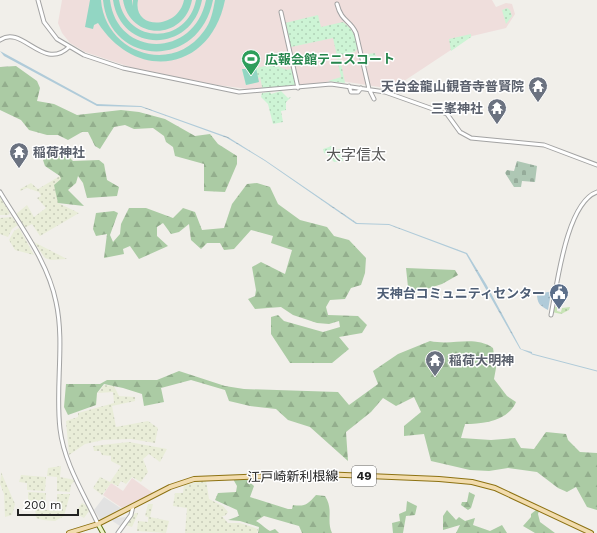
<svg xmlns="http://www.w3.org/2000/svg" width="597" height="533" font-family="'Work Sans','Noto Sans JP',sans-serif">
  <style>
    .commercial { fill: #efdedc }
    .farmland { fill: url(#farmland-dots) }
    .grass { fill: url(#grass-dots) }
    .forest { fill: url(#forest-firs) }
    .cemetery { fill: url(#cemetery-stones) }
    .park { fill: url(#park-dots) }
    .pitch { fill: #92d6c3 }
    .parking { fill: #e2e2e2 }
    .water { fill: url(#water-ripples) }
    .lines { fill: none; stroke-linecap: round; stroke-linejoin: round }
    .stream { stroke: #b0cbd9; stroke-width: 1 }
    .tertiary-casing { stroke: #a3a3a3; stroke-width: 5 }
    .secondary-casing { stroke: #5b6f13; stroke-width: 5.5 }
    .primary-casing { stroke: #8d7212; stroke-width: 6 }
    .tertiary { stroke: #fff; stroke-width: 3 }
    .secondary { stroke: #ecf3c5; stroke-width: 3.5 }
    .primary { stroke: #f2dcae; stroke-width: 4 }
    .labels { text-anchor: middle; stroke-width: 3; stroke-linejoin: round; paint-order: stroke }
    .shield { fill: #fff; stroke: #646464; stroke-width: 1 }
    .shield-label { font-size: 12px; font-weight: bold; fill: #222 }
    .leisure-label { font-size: 13px; font-weight: bold; fill: #27864d; stroke: #fff; text-anchor: start }
    .worship-label { font-size: 13px; font-weight: bold; fill: #5b616d; stroke: #fff; text-anchor: end }
    .service-label { font-size: 13px; font-weight: bold; fill: #4e5e75; stroke: #fff; text-anchor: end }
    .street-label { font-size: 13px; fill: #222; stroke: #fff }
    .quarter-label { font-size: 15px; fill: #555; stroke: #fff }
  </style>
  <defs>
    <pattern id="farmland-dots" width="8" height="8" patternUnits="userSpaceOnUse"><rect width="8" height="8" fill="#e9edd8"/><path d="M2 2h.1M6 6h.1" fill="none" stroke="#c8cbb9" stroke-width="1.8" stroke-linecap="round"/></pattern>
    <pattern id="grass-dots" width="8" height="8" patternUnits="userSpaceOnUse"><rect width="8" height="8" fill="#c8e4b6"/><path d="M2 2h.1M6 6h.1" fill="none" stroke="#acc39c" stroke-width="1.8" stroke-linecap="round"/></pattern>
    <pattern id="forest-firs" width="22" height="20" patternUnits="userSpaceOnUse"><rect width="22" height="20" fill="#abcba4"/><path d="M5 1l3.5 6h-7zM16 11l3.5 6h-7z" fill="#93ae8d"/></pattern>
    <pattern id="cemetery-stones" width="16" height="16" patternUnits="userSpaceOnUse"><rect width="16" height="16" fill="#aec7b4"/><path d="M2 7V4a2 2 0 0 1 4 0v3zM10 15v-3a2 2 0 0 1 4 0v3z" fill="#95ab9a"/></pattern>
    <pattern id="park-dots" width="8" height="8" patternUnits="userSpaceOnUse"><rect width="8" height="8" fill="#cdf4d5"/><path d="M2 2h.1M6 6h.1" fill="none" stroke="#b0d1b7" stroke-width="1.8" stroke-linecap="round"/></pattern>
    <pattern id="water-ripples" width="26" height="14" patternUnits="userSpaceOnUse"><rect width="26" height="14" fill="#b0cbd9"/><path d="M2 4q2-2 4 0t4 0M15 11q2-2 4 0t4 0" fill="none" stroke="#97aeba"/></pattern>
  </defs>
  <rect width="100%" height="100%" fill="#f1efea"/>
  <path class="commercial" d="M62,0H492L496,7L506,3L512,4L515,14L506,28L472,36L392,89L335,80L298,88L263,91L217,85L133,68L85,52L70,43L62,33L58,23Z
    M132,478L153,493L122,508L103,495L111,483L123,491Z"/>
  <path class="farmland" d="M60,176L62,178L58,203L79,213L40,236L32,224L24,228L16,214L27,205L34,217L46,208L37,198L41,196L39,192L27,188L20,191V189L31,183L38,189Z
    M0,197L10,213L8,215H0Z
    M12,217L18,225L12,229L8,237L0,234V218Z
    M19,228L34,255L15,250L9,240L14,231Z
    M34,242L67,259L51,260L45,258Z
    M104,385L114,386L119,396L135,397V401L112,406L116,427L148,421L158,428L155,443L131,439L103,440L85,444L69,455L66,421L78,417V413L114,403L113,392L98,393Z
    M129,442L167,449L160,462L149,454L143,459L148,472L141,482L132,477L126,484L121,481L118,486L111,483L102,495L93,488L100,477L110,482L121,466L111,461V456L102,455L100,451H94L93,446Z
    M61,466L60,477L75,480L71,485L70,492L57,491V477L47,476L48,468Z
    M1,472L15,504L12,515L5,517L4,494L0,484Z
    M21,475L46,477L45,491L27,490V483L19,482Z
    M206,480L209,499L223,506L228,512L225,516H222L228,523H240L258,529L257,533H185L187,508L173,506L175,493H183L184,485Z
    M28,492L46,493L45,510H57V494H70L64,516L55,521L43,520L36,518L35,507H28Z
    M82,503L87,506L89,511L84,518L75,513Z
    M148,504H153L150,517L169,521L166,533L137,531L138,521L148,522V517L145,516Z
    M135,513H138L137,516L132,527L125,525Z"/>
  <path class="grass" d="M553,306L557,307V311L561,312L562,308L570,307L569,310L561,314L552,312Z"/>
  <path class="forest" d="M16,66L37,81L40,88L37,101L54,104L77,115L121,110L139,112L165,119L195,136L210,134L218,144L237,156V164L225,192L204,191V164L175,156L173,147L166,142L164,136L153,128L134,129L125,125L114,127L100,149L95,146L88,132H82L68,140L58,135H47L29,130L21,120L0,110V67Z
    M52,151L59,156L67,155L73,161L99,160L104,164L107,180L119,187L117,196L87,198L83,183L78,176L76,183L68,190L84,206L58,203L54,185L61,179L60,176L45,166L43,160Z
    M257,183L270,187L278,204L300,220L327,227L334,236L349,240L366,258L365,273L361,285L351,288L345,299L330,300L326,307L328,315L358,316L367,325L362,333L339,337L349,349L332,363H290L271,334V317L278,315L284,321L323,332L340,327L339,321L329,324L317,323L293,315L281,307L255,309L248,299L255,296L256,290L252,267L261,262L285,274L292,250L271,243L273,236L251,230L234,249L224,250L220,243H207L201,249L191,240L189,224L179,232L171,234L163,223L157,227V236L168,246L139,259L130,246L123,249L124,254L104,258L107,234L96,236L93,229L96,213L114,211L118,213L110,235L113,242L120,234L121,224L129,208H146L173,218L183,208L195,212L202,230L224,228L232,204L247,184Z
    M406,268L455,270L458,275L442,284L414,293L408,287Z
    M430,341C453,346 474,335 493,348L496,368L494,379L507,396L516,402C508,421 483,424 465,424L461,438L491,440L515,438L521,448L534,449L546,432L566,434L568,440L580,452L597,453V510L587,507L576,487L567,492L558,488L537,472L508,468L489,471L470,470L431,461L424,434L404,436V426L421,412L414,397L396,406L383,398L371,412L346,432L348,461L310,427L288,420L276,409L250,406L229,401L225,390L191,380L161,388L164,402L144,406L142,394L123,388L104,384L97,393L96,405L68,415L64,407L66,384H100L107,380H157L179,371L225,386L244,389L338,392L349,405L378,384L373,371L398,354Z
    M233,479H246L254,486L250,497L288,509H292L293,505C305,507 308,504 316,495L325,496C334,510 326,520 332,533H302L299,526L264,516L256,521C262,524 264,528 270,531L275,529L279,533H258L259,527L240,521L228,520L239,516L237,510L215,500L218,493L236,492L237,486Z
    M469,492L475,495L471,508L468,510L461,505L462,502H467Z
    M407,501L417,506L415,515L406,516L403,533H393L392,523L400,521L399,514L406,511Z
    M447,510L456,520L459,517L465,521L475,518L473,525L490,531L502,525L507,533H456L460,525L443,530V516Z
    M536,510L539,511L538,514L540,522L555,533H535L523,526L531,517V514Z"/>
  <path class="cemetery" d="M517,161L537,166L535,182L522,181L521,187H514L505,173L507,170L514,171Z"/>
  <path class="park" d="M507,8L510,10L512,16L506,24L502,10Z
    M318,15L321,27L343,22C353,29 357,37 357,49L355,52L337,56L333,38L291,47L285,23Z
    M471,34V37L451,51L449,39Z
    M375,53L377,58L364,61L363,55Z
    M340,58L345,83L328,81L341,77L337,59Z
    M270,63L287,70L293,68L298,88L263,91L260,77L258,78V82L246,85L242,69H246L247,70L270,65Z
    M281,91L288,98L291,97L286,102V110L281,111L283,122L273,124L268,104L261,97L262,93L270,92L271,94Z
    M332,146L335,150L342,149L343,161L334,162L327,154L324,153L323,149Z"/>
  <path class="pitch" d="M90,0H101C105,53 172,76 204,31C211,22 213,11 215,0H225C211,71 137,83 98,23L94,25L93,29L85,27Z
    M103,0H110C117,58 194,59 206,0H213C199,71 109,66 103,0Z
    M113,0H119C127,45 187,45 196,0H202C192,53 121,54 113,0Z
    M123,0H132L133,6V0H138C132,30 178,30 184,0H192C184,41 130,41 123,0Z
    M256,68L259,82L246,85L242,69H246L247,70Z"/>
  <path class="parking" d="M104,497L122,509L100,519L94,510Z
    M126,517L120,526L111,520L116,518Z"/>
  <path class="water" d="M0,51L97,104L141,106L228,137L265,160L357,223L389,224L467,253L486,284L521,349L532,352V354L520,349L466,254L389,225L356,224L265,161L227,138L141,107L97,106L4,56Z
    M548,292L551,293L548,310C540,306 537,303 537,294Z"/>
  <g class="lines">
    <path class="stream" d="M532,354L597,371"/>
    <g class="tertiary-casing">
      <path id="tertiary" d="M38,0L44,22L57,39L84,55L123,68L239,92L331,84L385,92L447,114L460,132L471,138L544,145L597,165
        M337,4C342,23 350,19 356,33L369,89L374,99
        M281,12L298,88
        M0,40C22,24 43,72 69,47
        M349,86L351,92H358L361,88
        M0,192C21,227 48,262 56,302C65,343 55,387 60,429C64,463 84,494 98,524
        M551,315C557,286 566,203 597,192
        M118,533L131,515L133,506"/>
    </g>
    <g class="secondary-casing">
      <path id="secondary" d="M98,524L103,533"/>
    </g>
    <g class="primary-casing">
      <path id="primary" d="M69,533L98,524L170,487L194,479L321,474L439,479L472,482L495,488L591,533"/>
    </g>
    <use href="#tertiary" class="tertiary"/>
    <use href="#secondary" class="secondary"/>
    <use href="#primary" class="primary"/>
  </g>
  <defs>
    <g id="stadium-pin" transform="scale(1)"><path d="M0 17L-7.5 6A9.5 9.5 0 1 1 7.5 6Z" fill="#2e9e5b" stroke="#fff"/><path d="M0-5a6.5 5 0 1 0 0 10a6.5 5 0 1 0 0-10ZM-3.5-1.8h7v3.6h-7Z" fill="#fff"/></g>
    <g id="temple-pin" transform="scale(1)"><path d="M0 17L-7.5 6A9.5 9.5 0 1 1 7.5 6Z" fill="#6b7280" stroke="#fff"/><path d="M0-6L5-2H3V0L6.5 2.5H4V6H1.5V3h-3V6H-4V2.5H-6.5L-3 0V-2H-5Z" fill="#fff"/></g>
    <g id="civic-pin" transform="scale(1)"><path d="M0 17L-7.5 6A9.5 9.5 0 1 1 7.5 6Z" fill="#5c6f8a" stroke="#fff"/><path d="M-.6-6.5H3V-4.5H.6V-3L4-1V1h2V6H-6V1h2V-1L-.6-3ZM-1.2 2.5V6h2.4V2.5Z" fill="#fff"/></g>
  </defs>
  <g fill-rule="evenodd">
    <use href="#stadium-pin" x="251" y="59"/>
    <use href="#temple-pin" x="538" y="86"/>
    <use href="#temple-pin" x="497" y="108"/>
    <use href="#temple-pin" x="19" y="152"/>
    <use href="#civic-pin" x="559" y="293"/>
    <use href="#temple-pin" x="435" y="360"/>
  </g>
  <g class="labels">
    <rect class="shield" x="352" y="466" width="24" height="20" rx="3"/>
    <g class="shield-label">
      <text x="364" y="480">49</text>
    </g>
    <g class="leisure-label">
      <text x="265" y="64">広報会館テニスコート</text>
    </g>
    <g class="worship-label">
      <text x="524" y="91">天台金龍山観音寺普賢院</text>
      <text x="483" y="113">三峯神社</text>
      <text x="33" y="157" text-anchor="start">稲荷神社</text>
      <text x="449" y="365" text-anchor="start">稲荷大明神</text>
    </g>
    <g class="service-label">
      <text x="545" y="298">天神台コミュニティセンター</text>
    </g>
    <g class="street-label">
      <text transform="translate(293 476) rotate(-1)" y="5">江戸崎新利根線</text>
    </g>
    <g class="quarter-label">
      <text x="356" y="160">大字信太</text>
    </g>
  </g>
  <path d="M18 509v6h60v-6" fill="none" stroke="#222222" stroke-width="2"/>
  <text x="24" y="509" font-size="12" fill="#222222" stroke="#ffffff" stroke-width="3" paint-order="stroke">200 m</text>
</svg>
